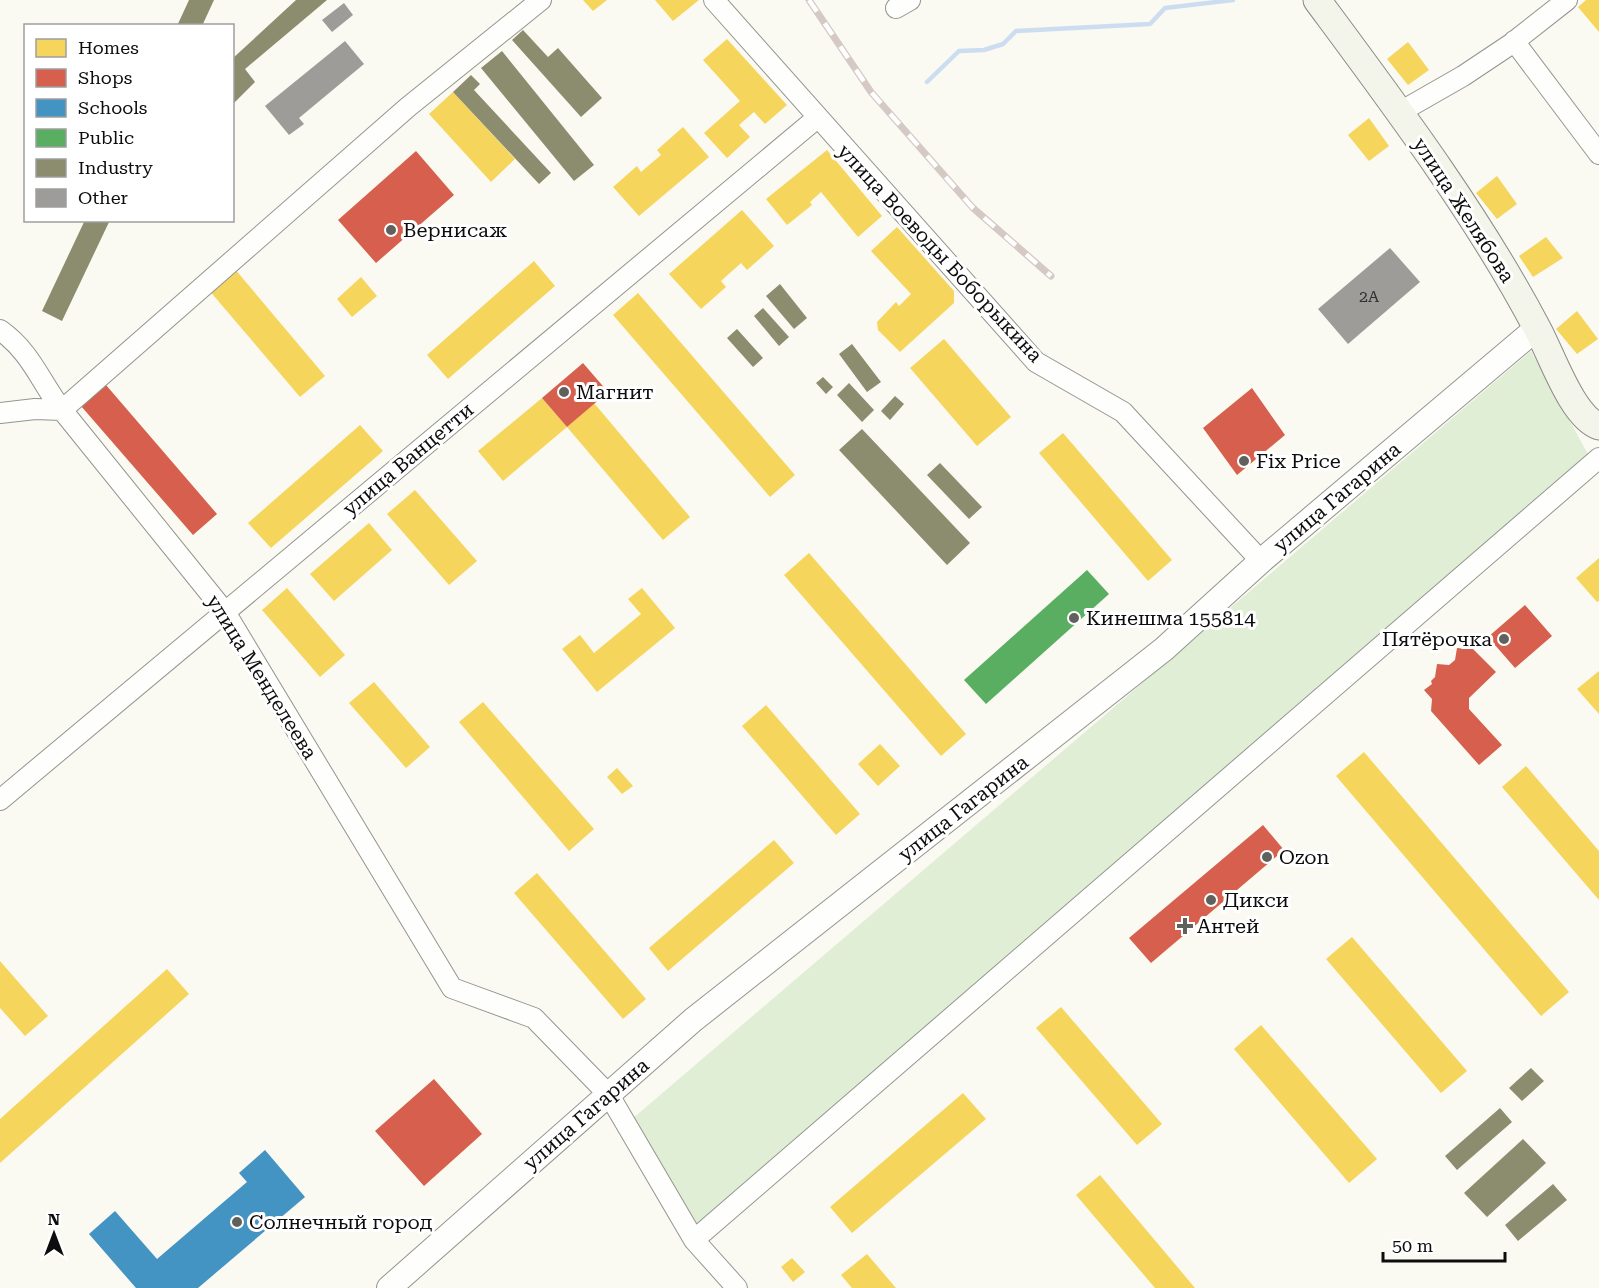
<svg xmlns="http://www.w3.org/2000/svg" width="1599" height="1288" font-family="'Roboto Serif',serif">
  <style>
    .green { fill: #dfeed4 }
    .homes { fill: #f6d55c }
    .shops { fill: #d6604d }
    .schools { fill: #4393c3 }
    .public { fill: #5aae61 }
    .industry { fill: #8c8c6e }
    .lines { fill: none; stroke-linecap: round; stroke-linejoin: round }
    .stream { stroke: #ccddf1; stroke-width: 4.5 }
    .building { fill: #9d9c98 }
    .minor-casing { stroke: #949490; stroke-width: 22 }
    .tertiary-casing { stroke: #949490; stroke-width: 26 }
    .secondary-casing { stroke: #8a8a87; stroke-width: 29 }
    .minor { stroke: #fefefd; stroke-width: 20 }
    .tertiary { stroke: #fefefd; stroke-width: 24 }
    .secondary { stroke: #f3f4ea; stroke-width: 27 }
    .rail-casing { stroke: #d5c9c5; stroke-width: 7 }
    .rail { stroke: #fff; stroke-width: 4.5; stroke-dasharray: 14; stroke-linecap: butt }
    .poi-dot { fill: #60605d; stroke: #fff; stroke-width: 2 }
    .labels { text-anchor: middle; stroke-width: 6; stroke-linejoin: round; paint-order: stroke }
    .number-label { font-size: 16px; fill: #313130 }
    .street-label { font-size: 20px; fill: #0d0d0d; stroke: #fff }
    .poi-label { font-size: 20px; fill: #0d0d0d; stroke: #fff; text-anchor: start }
  </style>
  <rect width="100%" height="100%" fill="#fafaf2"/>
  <path class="green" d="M1531,351L1589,456L697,1224L632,1119Z"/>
  <path class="homes" d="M583,0H607L593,11Z
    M655,0H699L673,21Z
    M1586,0H1599V32L1578,7Z
    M727,39L787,105L765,124L754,112L739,125L750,137L727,158L704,133L740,101L703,60Z
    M1408,42L1429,70L1408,85L1387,59Z
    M453,92L515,159L491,182L429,114Z
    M1369,118L1389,146L1369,161L1348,135Z
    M683,127L709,157L639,216L613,187L637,166L641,172L661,155L657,150Z
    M827,150L882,216L858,237L821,192L810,202L812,205L787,225L766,199Z
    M1497,176L1517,204L1497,219L1476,193Z
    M742,210L774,246L747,270L741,263L721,281L726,287L701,309L669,274Z
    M897,227L954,291V303L900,352L878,330L877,322L896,302L899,306L911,294L871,251Z
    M1546,237L1563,258L1533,277L1519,256Z
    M534,261L555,286L448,379L427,355Z
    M234,268L325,376L300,397L208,289Z
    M361,277L377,296L352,317L337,299Z
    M638,293L795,475L770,497L613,315Z
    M1577,311L1598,339L1577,354L1556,329Z
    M944,339L1011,417L977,446L910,368Z
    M542,398L567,427L503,481L478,451Z
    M594,403L690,517L663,540L567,427Z
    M360,425L383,451L271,548L248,523Z
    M1063,433L1172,560L1148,581L1039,453Z
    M415,490L477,561L449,585L387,514Z
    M369,523L392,550L334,601L310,574Z
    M809,553L966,734L941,756L784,575Z
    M1599,558V601L1597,602L1576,578Z
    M287,588L345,655L320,677L262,610Z
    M642,588L675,628L597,692L562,649L580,635L594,653L641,614L628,599Z
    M1599,671V714L1577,689Z
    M374,682L430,747L406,768L349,703Z
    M483,702L594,829L569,851L459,722Z
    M766,705L860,814L836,835L742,726Z
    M880,744L900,766L878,786L858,764Z
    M1364,752L1569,992L1541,1016L1336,776Z
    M1526,766L1599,851V900L1502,787Z
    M617,768L633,786L622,794L607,777Z
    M774,840L794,863L668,971L649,948Z
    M537,873L646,999L623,1019L514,893Z
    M1352,937L1467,1071L1441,1093L1326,959Z
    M0,961L48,1016L25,1036L0,1008Z
    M167,969L189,994L0,1163V1119Z
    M1061,1007L1162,1124L1137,1145L1036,1028Z
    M1261,1025L1377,1159L1349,1183L1234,1049Z
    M963,1093L986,1119L852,1233L830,1207Z
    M1100,1175L1195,1288H1155L1076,1195Z
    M867,1254L896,1288H852L841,1275Z
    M792,1258L805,1272L793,1282L781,1267Z"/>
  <path class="shops" d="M416,151L454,195L376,263L338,220Z
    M583,363L608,392L567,427L542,398Z
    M106,385L217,514L193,535L81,406Z
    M1252,388L1285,435L1237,475L1203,428Z
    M1525,605L1552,636L1515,668L1488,637Z
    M1470,646L1496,672L1469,698V709L1502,745L1479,765L1431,711L1432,699L1424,690L1432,684L1431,681L1435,677L1437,664L1449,665L1455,660L1457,648L1468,649Z
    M1263,825L1284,850L1151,963L1129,938Z
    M434,1079L482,1134L424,1186L375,1131Z"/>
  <path class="schools" d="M265,1150L305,1197L198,1288H136L89,1234L115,1211L157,1259L247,1182L239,1173Z"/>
  <path class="public" d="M1087,570L1109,594L986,704L964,680Z"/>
  <path class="industry" d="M189,0H214L202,26H177Z
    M296,0H327L245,69L255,82L232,105V59Z
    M523,30L548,57L558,48L602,98L581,117L512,40Z
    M502,51L594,165L574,181L481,68Z
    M471,75L480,84L474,90L551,173L539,184L453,92Z
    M85,220H110L62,321L42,311Z
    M780,284L807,318L794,329L766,296Z
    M763,308L789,337L779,346L754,316Z
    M737,329L763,358L753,367L727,338Z
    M852,344L881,382L867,392L839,354Z
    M823,377L833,387L826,394L816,383Z
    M849,383L874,410L862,422L837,395Z
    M895,396L904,404L890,420L881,411Z
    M862,429L970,543L947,565L839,450Z
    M940,463L982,507L969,519L927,475Z
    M1531,1068L1544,1081L1522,1101L1509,1088Z
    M1500,1108L1512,1122L1457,1170L1445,1156Z
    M1523,1139L1546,1163L1487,1217L1464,1193Z
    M1553,1184L1567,1200L1518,1241L1505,1225Z"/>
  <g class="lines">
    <path class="stream" d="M927,82L959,51L984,50L1003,44L1016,31L1150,24L1165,8L1233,0"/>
  </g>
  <path class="building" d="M344,3L353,15L332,32L322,20Z
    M345,41L364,64L299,118L304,124L289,135L265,106Z
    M1390,248L1420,282L1348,344L1318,309Z"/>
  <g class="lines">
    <g class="minor-casing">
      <path id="minor" d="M714,0L1036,362L1123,412L1261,561
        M896,8L910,0
        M1514,41L1599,154
        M1400,112L1463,76L1511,44L1567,0
        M0,330C31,352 40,381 62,410L225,612L452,988L534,1018L609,1095L694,1240L737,1288
        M0,413L35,409L62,410L408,107L541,0
        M0,800L817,118
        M694,1240L1599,458"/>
    </g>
    <g class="tertiary-casing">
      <path id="tertiary" d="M389,1288L693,1020L1164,649L1261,561L1537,328"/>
    </g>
    <g class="secondary-casing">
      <path id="secondary" d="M1317,0C1394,104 1477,214 1537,328C1551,353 1572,417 1599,426"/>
    </g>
    <use href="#minor" class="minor"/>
    <use href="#tertiary" class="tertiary"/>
    <use href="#secondary" class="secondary"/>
    <g class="rail-casing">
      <path id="rail" d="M809,0L871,92L973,208L1051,276"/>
    </g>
    <use href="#rail" class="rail"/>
  </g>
  <g class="poi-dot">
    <circle cx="391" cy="230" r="6"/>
    <circle cx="564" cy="392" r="6"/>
    <circle cx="1244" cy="461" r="6"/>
    <circle cx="1074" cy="618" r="6"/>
    <circle cx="1504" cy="639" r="6"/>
    <circle cx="1267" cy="857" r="6"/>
    <circle cx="1211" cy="900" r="6"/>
    <path d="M1182 917h6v6h6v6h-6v6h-6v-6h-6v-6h6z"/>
    <circle cx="237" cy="1222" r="6"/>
  </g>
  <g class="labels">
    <g class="number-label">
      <text x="1369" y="302">2А</text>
    </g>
    <g class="street-label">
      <text transform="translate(1464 210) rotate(57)" y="7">улица Желябова</text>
      <text transform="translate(940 253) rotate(47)" y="7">улица Воеводы Боборыкина</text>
      <text transform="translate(408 459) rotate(-40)" y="7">улица Ванцетти</text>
      <text transform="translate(1337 497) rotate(-40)" y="7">улица Гагарина</text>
      <text transform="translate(262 677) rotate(58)" y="7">улица Менделеева</text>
      <text transform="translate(963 808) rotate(-38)" y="7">улица Гагарина</text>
      <text transform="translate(586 1114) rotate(-41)" y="7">улица Гагарина</text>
    </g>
    <g class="poi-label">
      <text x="403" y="237">Вернисаж</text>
      <text x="576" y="399">Магнит</text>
      <text x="1256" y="468">Fix Price</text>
      <text x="1086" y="625">Кинешма 155814</text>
      <text x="1492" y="646" text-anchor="end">Пятёрочка</text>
      <text x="1279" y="864">Ozon</text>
      <text x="1223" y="907">Дикси</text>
      <text x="1197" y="933">Антей</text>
      <text x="249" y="1229">Солнечный город</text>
    </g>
  </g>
  <rect x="24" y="24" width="210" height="198" fill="#ffffff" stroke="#9e9e9e" stroke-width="1.5"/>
  <rect x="36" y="39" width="30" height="18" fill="#f6d55c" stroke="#9e9e9e" stroke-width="1.5"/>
  <text x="78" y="54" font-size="18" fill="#0d0d0d">Homes</text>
  <rect x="36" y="69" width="30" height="18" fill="#d6604d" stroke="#9e9e9e" stroke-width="1.5"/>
  <text x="78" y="84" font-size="18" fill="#0d0d0d">Shops</text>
  <rect x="36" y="99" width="30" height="18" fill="#4393c3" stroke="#9e9e9e" stroke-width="1.5"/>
  <text x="78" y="114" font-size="18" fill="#0d0d0d">Schools</text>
  <rect x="36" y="129" width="30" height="18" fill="#5aae61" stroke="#9e9e9e" stroke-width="1.5"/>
  <text x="78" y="144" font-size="18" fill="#0d0d0d">Public</text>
  <rect x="36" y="159" width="30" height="18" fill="#8c8c6e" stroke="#9e9e9e" stroke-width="1.5"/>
  <text x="78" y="174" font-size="18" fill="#0d0d0d">Industry</text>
  <rect x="36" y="189" width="30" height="18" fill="#9d9c98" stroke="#9e9e9e" stroke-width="1.5"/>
  <text x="78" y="204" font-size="18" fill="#0d0d0d">Other</text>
  <g transform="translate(54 1234)" stroke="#ffffff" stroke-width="4.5" paint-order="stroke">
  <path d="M0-4.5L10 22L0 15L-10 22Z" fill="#0d0d0d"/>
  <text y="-9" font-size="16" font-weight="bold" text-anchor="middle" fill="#0d0d0d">N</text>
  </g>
  <path d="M1383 1252v9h122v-9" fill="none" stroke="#0d0d0d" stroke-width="3"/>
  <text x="1392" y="1252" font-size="18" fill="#0d0d0d" stroke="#ffffff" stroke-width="4.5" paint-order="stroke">50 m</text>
</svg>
